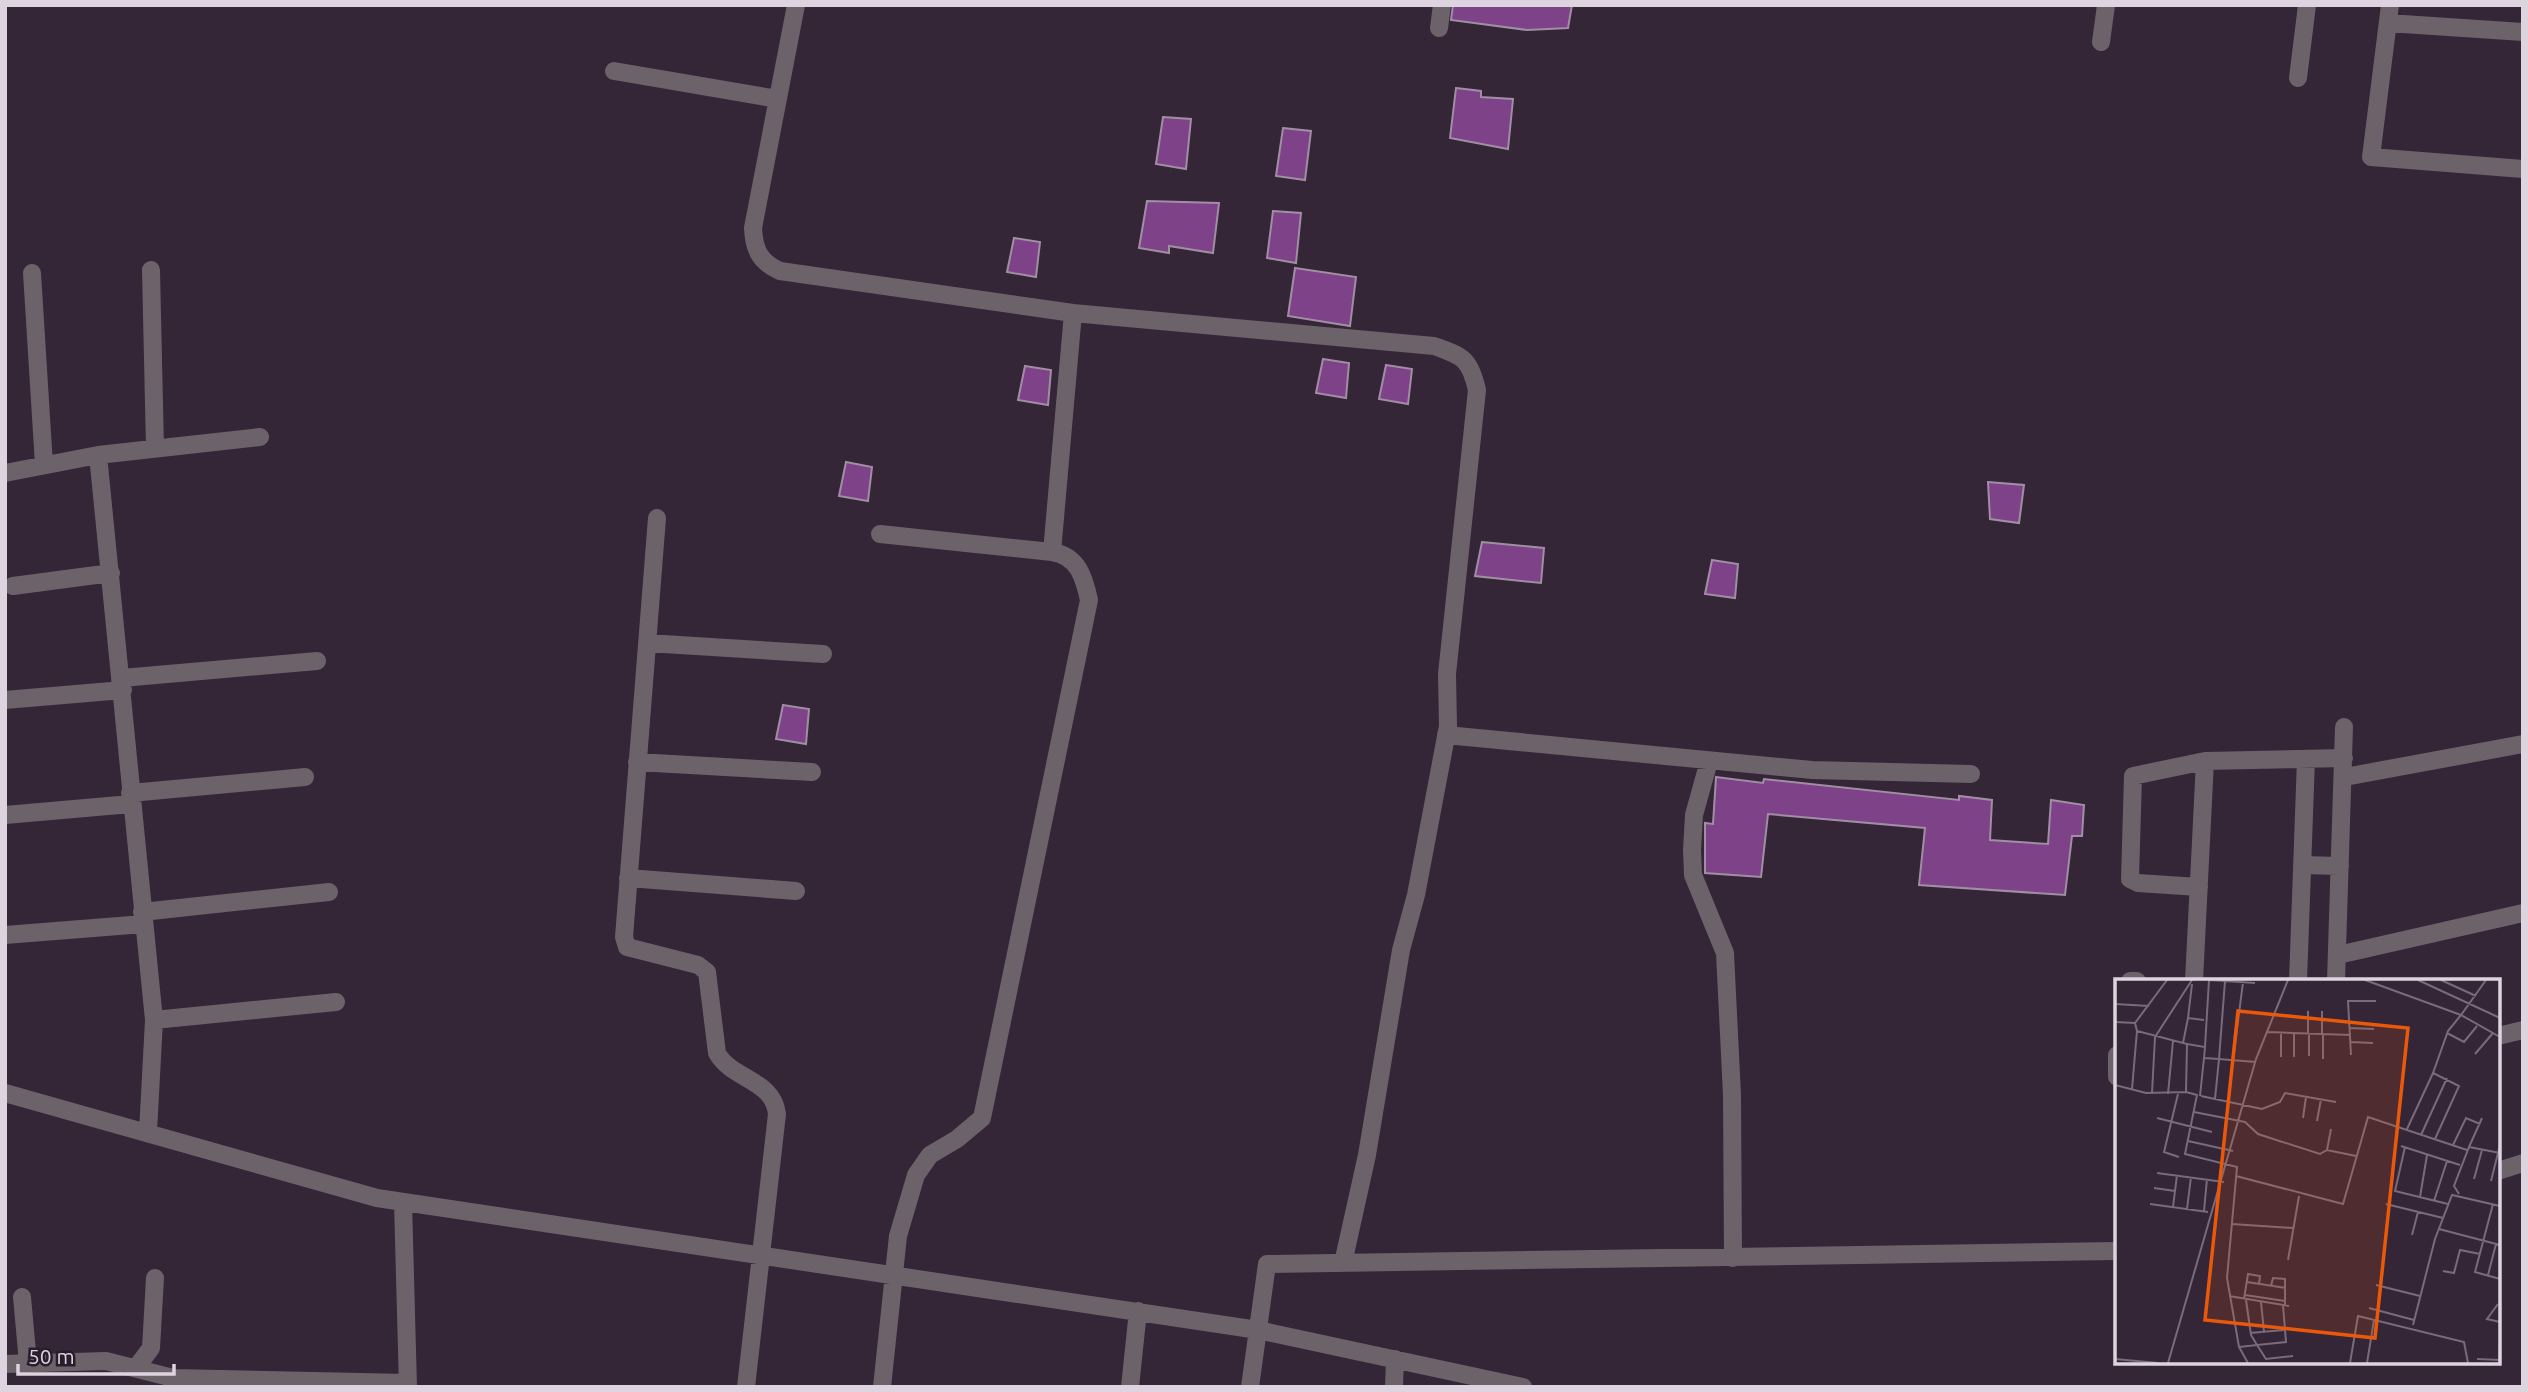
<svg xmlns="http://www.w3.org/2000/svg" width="2528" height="1392" font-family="Ubuntu,sans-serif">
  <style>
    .building { fill: #7d4288; stroke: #a18ea4; stroke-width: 2 }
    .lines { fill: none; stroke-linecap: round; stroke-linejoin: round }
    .street { stroke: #6b626a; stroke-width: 18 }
    .inset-road { fill: none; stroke: #786b7b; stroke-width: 2 }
    .view { fill: #e8590c; fill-opacity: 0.15; stroke: #e8590c; stroke-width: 3.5 }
    .inset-edge { fill: none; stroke: #ded4e0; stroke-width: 3.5 }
  </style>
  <rect width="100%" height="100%" fill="#342537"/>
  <path class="building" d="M1453,5H1572L1568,28L1527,30L1451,20Z
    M1456,88L1481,91V97L1513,99L1508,149L1450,138Z
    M1163,117L1191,119L1186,169L1156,164Z
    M1283,128L1311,131L1305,180L1276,176Z
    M1147,201L1219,203L1213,253L1169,246V253L1139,248Z
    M1273,211L1301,213L1296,263L1267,258Z
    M1014,238L1040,242L1036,277L1007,272Z
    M1295,268L1356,277L1350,326L1288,316Z
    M1323,359L1349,363L1346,398L1316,393Z
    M1386,365L1412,369L1408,404L1379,399Z
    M1025,366L1051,370L1048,405L1018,400Z
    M846,462L872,467L868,501L839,496Z
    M1988,482L2024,485L2019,523L1990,519Z
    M1482,542L1544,548L1541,583L1475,576Z
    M1712,560L1738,564L1735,598L1705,594Z
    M783,705L809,709L806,744L776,739Z
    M1716,777L1763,783L1764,779L1959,800V796L1992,800L1990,840L2048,844L2051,800L2084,805L2082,836H2072L2065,895L1919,885L1925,828L1768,814L1761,877L1705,873V823L1713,824Z"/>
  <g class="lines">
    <path class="street" d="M796,5L753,228C754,250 760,262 780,271L1073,313L1434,346C1463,356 1470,359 1477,390L1447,674L1448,726L1416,895L1401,950L1367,1155L1343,1263
      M2390,5L2371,157L2523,169
      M2388,23L2523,32
      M1439,28L1442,5
      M2101,42L2106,5
      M614,71L778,99
      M2298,78L2307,5
      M151,270L155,449
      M32,273L44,465
      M98,455L154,1020L148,1132
      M5,473L98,455L260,437
      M657,518L624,937L627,947L698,965L707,972L717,1053C732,1080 773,1079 777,1114L746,1387
      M880,534L1052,552
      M13,586L111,573
      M647,643L823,654
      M122,678L317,661
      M5,700L123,690
      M1446,735L1812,770L1971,774
      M1709,761L1694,815L1692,850L1693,875L1725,953L1732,1095L1733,1258
      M637,762L812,772
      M2345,777L2523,744
      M130,793L305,777
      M5,815L131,804
      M2302,865L2340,866
      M628,878L796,891
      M2199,887L2138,883L2130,879L2133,776L2205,761L2344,758
      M142,912L329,892
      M5,935L144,924
      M2338,955L2523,913
      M2130,981H2137
      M2194,981L2205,761
      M2298,981L2306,759
      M2336,981L2344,727
      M154,1020L336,1002
      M2498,1036L2523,1030
      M2117,1055V1077
      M5,1093L377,1198L1258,1330L1523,1387
      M2498,1171L2523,1163
      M403,1202L408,1387
      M22,1297L28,1363
      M5,1364L106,1361L173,1378L408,1383
      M136,1368L151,1348L155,1278
      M882,1387L898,1236L916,1175L930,1155L957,1139L982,1118L1089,600C1084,577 1078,556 1052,552L1073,313
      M1130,1387L1138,1311
      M1250,1387L1267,1264L2117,1251
      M1394,1387L1395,1359"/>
  </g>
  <g transform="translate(2115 979)">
    <rect width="385" height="385" fill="#342537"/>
    <path class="inset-road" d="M250,1L346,36L371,1M303,1L385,39M326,1L361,17M110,2L140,4M0,25L34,27M73,39L77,5M0,43L20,44L22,52L72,65L71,113L82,116L70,175L122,188L112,299L124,368L133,384M20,44L52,1M235,49L259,50M152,53L236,56M332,54L349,63L362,47M179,55V78M193,55V32M207,56V32M236,63L258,64M68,64L73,39L89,41M72,65L90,68L89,79L104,80L110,2L94,1M90,68L94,1M360,75L378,54M236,76L233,22H261M194,77V55M166,78V55M208,80V56M118,82L128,3M0,106L31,114L71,113M17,110L22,52M37,114L40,58L77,1M53,115L58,62M63,115L49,173L64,178M85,117L89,79M86,117L147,130L165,123L170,114L221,123M100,120L104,80L141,83M79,133L130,143L143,155L205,175L212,171L241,177M42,139L97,153M188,139L191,118M202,142L206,120M292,150L318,94M306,156L332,99M320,160L344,107L318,94L333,52L346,36L385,58M73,162L118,172M338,166L351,139L365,145M286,167L345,186M290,168L280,212L333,225M354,168L367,139M212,171L216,150M42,194L109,203M121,197L228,225L253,138L352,171M359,200L367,171M376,202L385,166M39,209L60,212M344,215L339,207L354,168L385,174M305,218L312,176M319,222L332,182M35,225L93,233M271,225L328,239M378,225L360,293L385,300M58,228L62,196M72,230L76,198M89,232L92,200M117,245L178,249M324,250L385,266M297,256L303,233M173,281L184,217M328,292L339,294L345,271L365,275M373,296L381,265M132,303L171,309M261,306L305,317M156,307L158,299L170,300V326M130,316L170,322M114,317L174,327M129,320L133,295L145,297L144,305M131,321L136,356L142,366L171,363L168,326M146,323L149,353M383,325L372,340L385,343M254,329L299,341M298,346L320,260L337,216L385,227M135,354L169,351M124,368L142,366L151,380L178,377M0,380L43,384M362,380L385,381M384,381L385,360M53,384L141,80L173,1M235,384L243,337L349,363L353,384M252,384L259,341"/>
    <path class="view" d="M123,32L293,49L260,359L90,341Z"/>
    <rect width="385" height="385" class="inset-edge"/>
  </g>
  <rect width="2528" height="1392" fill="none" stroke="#ded4e0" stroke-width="14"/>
  <path d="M18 1364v10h156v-10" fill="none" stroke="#ded4e0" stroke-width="3.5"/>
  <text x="28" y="1364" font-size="21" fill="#ded4e0" stroke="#2a1b2d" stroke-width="5" paint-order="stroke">50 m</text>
</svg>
